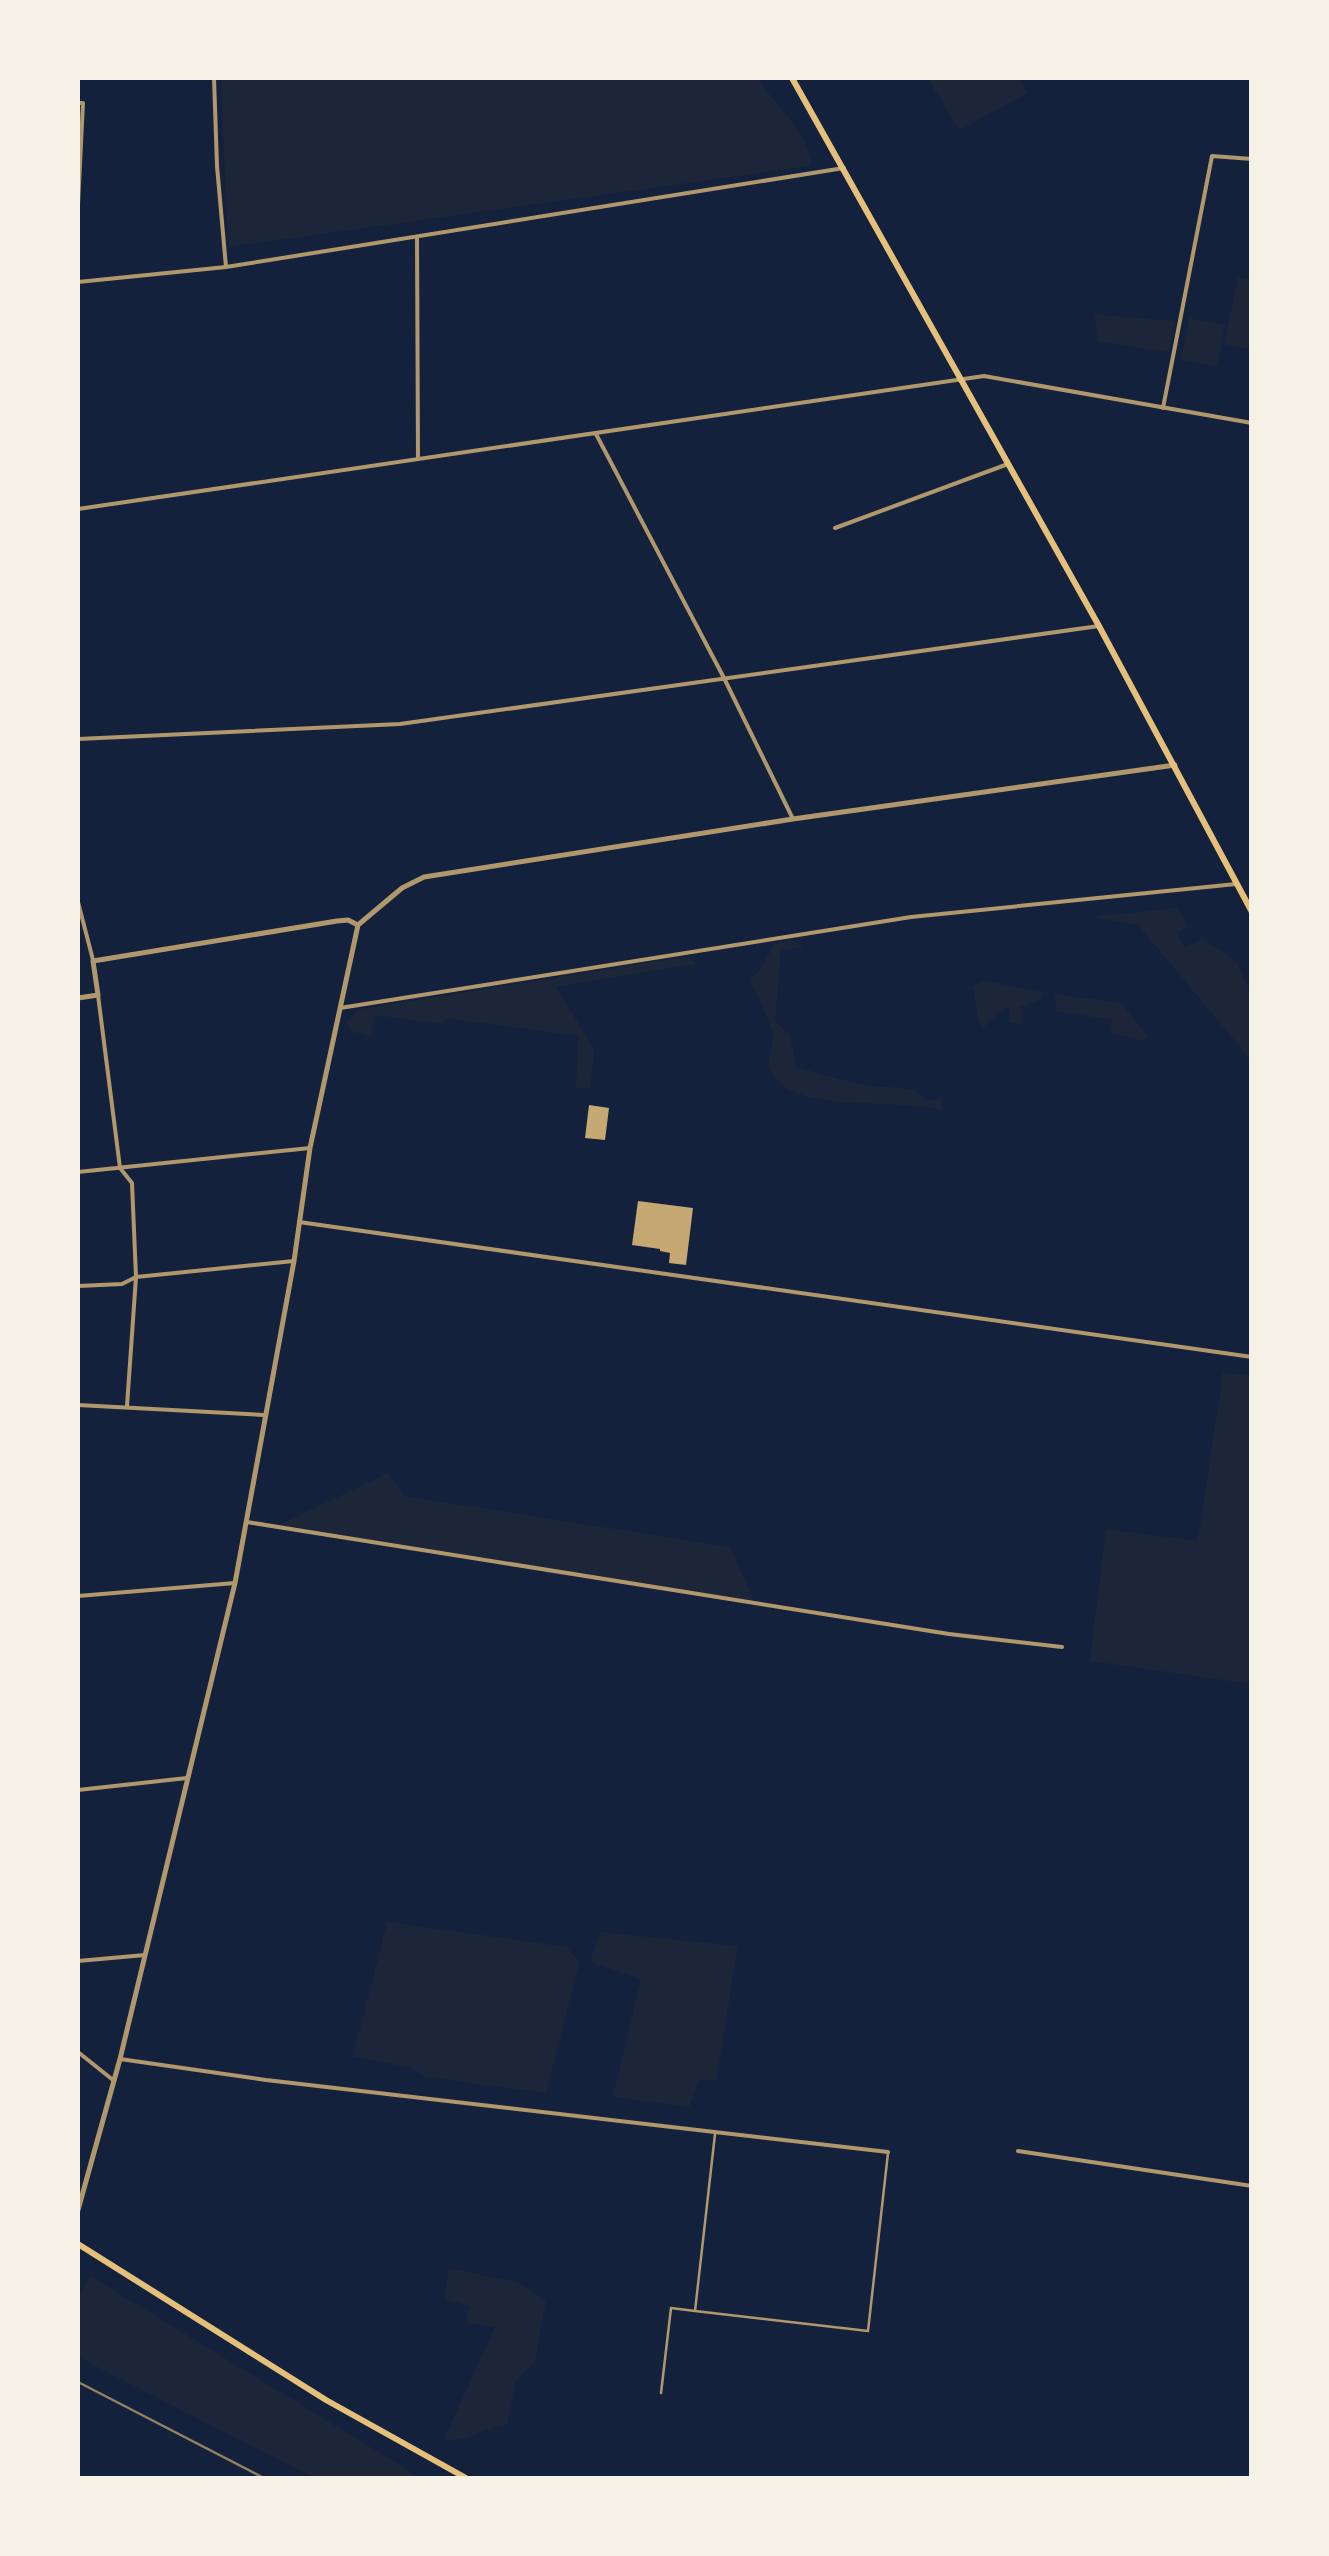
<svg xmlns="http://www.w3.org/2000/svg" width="1329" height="2556" font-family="Arial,sans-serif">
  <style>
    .green { fill: #1d2539 }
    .building { fill: #c6a872 }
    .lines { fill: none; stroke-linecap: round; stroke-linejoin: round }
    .service { stroke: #b1986c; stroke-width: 2.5 }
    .minor { stroke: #b1986c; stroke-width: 4 }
    .tertiary { stroke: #b1986c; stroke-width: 5 }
    .secondary { stroke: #e5c07b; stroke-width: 6 }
    .rail { stroke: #918062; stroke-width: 2.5 }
  </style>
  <rect width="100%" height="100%" fill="#14213d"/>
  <path class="green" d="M221,78H758C775,106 805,128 811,161L810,166L228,247Z
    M936,78H1019L1027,93L960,130L929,81Z
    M1238,277L1251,280V350L1224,344Z
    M1094,314L1174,321L1169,352L1098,342Z
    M1189,318L1225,325L1217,367L1181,360Z
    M1176,908L1189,926L1177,933L1185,948L1203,939L1236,961L1251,994V1060L1138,925L1090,917Z
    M792,940L804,947L781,951L775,1022L789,1034L797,1066C803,1070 867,1087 875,1087C893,1087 914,1086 927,1100L942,1099L941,1111C897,1096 799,1116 772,1074C762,1059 777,1044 772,1030C766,1013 757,996 750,980L759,971L775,943Z
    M689,956L696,964L556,987L594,1049L590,1089L576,1088L578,1036L445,1018L443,1024L375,1015L371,1037L351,1031L346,1023L360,1009Z
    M986,981L1045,993L1042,999L1018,1008L1023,1009L1021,1024L1008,1023L1010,1008H1004L983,1028C974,1018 978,999 972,986Z
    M1055,994L1121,1003L1148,1036L1144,1041L1111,1033L1112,1020L1056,1011Z
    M1223,1372L1251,1376V1684L1090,1661L1106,1529L1198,1541Z
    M388,1473L405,1496L730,1547L755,1603L277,1526Z
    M387,1922L567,1947L579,1963L546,2093L427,2077L408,2067L353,2057Z
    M600,1932L738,1946L716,2081L699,2080L689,2107L613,2097L641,1979L590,1962Z
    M449,2268L516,2282L546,2300L535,2363L516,2380L507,2425C481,2427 469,2444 444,2439L495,2327L465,2323L470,2306L445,2299Z
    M90,2276L421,2478H314L78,2357V2297Z"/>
  <path class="building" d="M589,1105L609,1108L605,1140L585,1138Z
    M638,1201L693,1208L686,1265L669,1263L670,1253L660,1251V1249L632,1245Z"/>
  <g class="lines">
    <path class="service" d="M695,2311L868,2331L888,2153
      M661,2393L671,2308L695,2311L715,2134"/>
    <path class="minor" d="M214,78L217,166L226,267
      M78,103H83L78,205
      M417,238L418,458
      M78,282L226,267L844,168
      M1163,408L1212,156L1252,159
      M596,434L724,678L793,819
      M78,509L984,376L1252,423
      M835,528L1008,464
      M78,739L400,724L1099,626
      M78,902L93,960
      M98,995L120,1168L132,1183L136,1277L127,1406
      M340,1008L911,917L1236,884
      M78,1172L310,1148
      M299,1222L1252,1357
      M78,1286L122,1284L136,1277L294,1261
      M78,1405L264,1415
      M247,1522L949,1634L1062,1647
      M78,1596L235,1583
      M78,1790L187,1778
      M78,1961L145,1955
      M78,2052L113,2080
      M120,2059L266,2080L888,2152
      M1018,2151L1252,2186"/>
    <path class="tertiary" d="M78,998L98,995L93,961L337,921L348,920L358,925L402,888L424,877L793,819L1175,765
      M78,2210L120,2059L235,1583L294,1261L310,1148L358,925"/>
    <path class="secondary" d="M792,78L1099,626L1252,912
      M78,2244L326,2400L466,2478"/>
    <path class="rail" d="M78,2382L264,2478"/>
  </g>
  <rect width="1329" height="2556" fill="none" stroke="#f6f1e7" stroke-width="160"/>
</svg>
